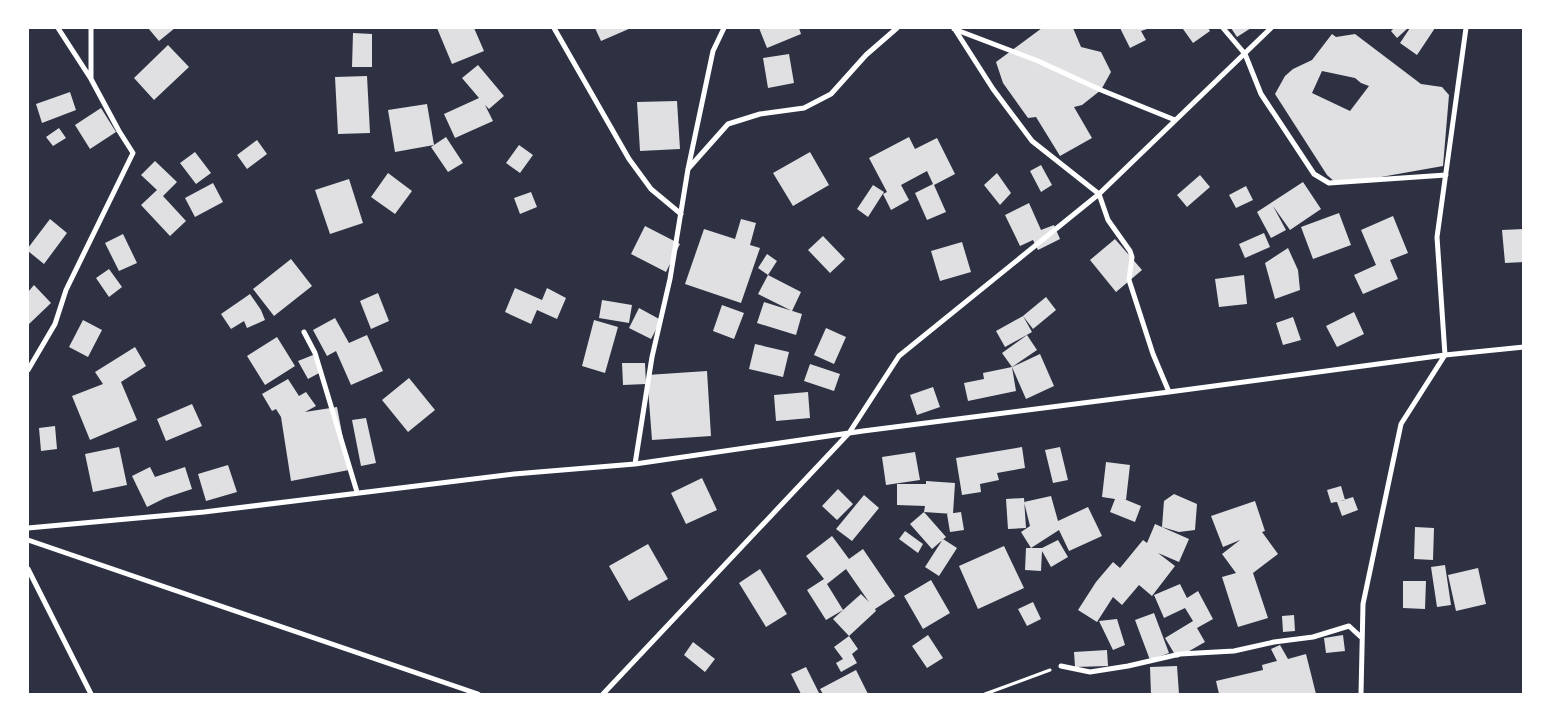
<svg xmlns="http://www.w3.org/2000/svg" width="1551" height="722" font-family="Lato,sans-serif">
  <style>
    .building { fill: #e0e0e3; fill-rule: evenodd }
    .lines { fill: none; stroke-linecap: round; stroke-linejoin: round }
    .path { stroke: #fff; stroke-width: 3 }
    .minor { stroke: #fff; stroke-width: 5 }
  </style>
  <rect width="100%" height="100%" fill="#2d3142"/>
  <path class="building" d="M148,28H175L159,41Z
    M437,28H474L484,51L452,64Z
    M595,28H631L601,41Z
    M759,28H799L801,34L767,48Z
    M1042,28H1073L1081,47L1101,52L1111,72L1101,90L1082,105L1074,107L1092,138L1060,156L1036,117L1028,118L1003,83L996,62Z
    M1120,28H1150L1141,31L1146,40L1130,48Z
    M1184,28H1208L1210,31L1193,43L1183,29Z
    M1231,28H1251L1237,37Z
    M1394,28H1408L1397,38L1391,31Z
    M1410,28H1435L1417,55L1400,43Z
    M353,33L372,34V67H352Z
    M1332,34L1336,37L1355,34L1421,84L1442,87L1449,95L1443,166L1347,183H1336L1327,175L1275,94L1285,76L1293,69L1312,60ZM1322,71L1355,78L1361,83L1369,86L1350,111L1312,93Z
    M168,45L189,67L154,100L134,78Z
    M789,54L794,83L768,88L763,58Z
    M478,65L504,96L489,109L485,105L493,121L455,138L444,114L479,98L462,78Z
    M367,76L370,133L338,134L335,77Z
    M70,92L76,110L42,123L36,104Z
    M677,101L680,149L640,151L637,102Z
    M427,104L434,145L395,152L388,110Z
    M101,108L116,132L90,149L75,125Z
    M59,128L66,138L53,146L46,137Z
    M446,137L463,163L448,172L431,147Z
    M909,137L915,149L937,138L955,174L934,185L946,212L927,220L915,193L933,184L927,171L901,185L909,200L891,210L883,194L887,192L869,158Z
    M257,140L267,154L247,169L237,155Z
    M519,145L533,155L520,173L506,163Z
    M195,152L211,173L196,184L180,163Z
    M810,152L829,185L793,206L773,173Z
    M155,161L177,182L163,196L186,221L170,236L141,205L157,190L141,175Z
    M1041,165L1052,185L1041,192L1030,171Z
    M388,173L412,191L395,214L371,197Z
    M997,173L1011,193L1000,205L984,185Z
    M1200,175L1210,187L1187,207L1177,195Z
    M349,179L363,223L330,234L315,190Z
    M1303,182L1321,209L1290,230L1273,206L1286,230L1271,238L1257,212Z
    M213,183L223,202L195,217L185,198Z
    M873,185L884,192L868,217L857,209Z
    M1246,186L1253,200L1236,208L1229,195Z
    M531,192L537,207L520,214L514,198Z
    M1029,203L1041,230L1054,225L1060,239L1038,250L1033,240L1020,246L1005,215Z
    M1339,213L1351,245L1313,259L1301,227Z
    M1393,216L1408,253L1390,260L1398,279L1363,294L1354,275L1376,265L1361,230Z
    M50,219L67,233L44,264L28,251V248Z
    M741,219L756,223L750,245L760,248L741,303L685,284L704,229L735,239Z
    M645,226L680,244L666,272L631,254Z
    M1524,229V262L1505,263L1502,230Z
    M1264,233L1270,247L1245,258L1239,244Z
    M123,234L137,263L119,271L105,243Z
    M823,236L845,259L830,273L808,250Z
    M1115,239L1142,270L1116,292L1090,260Z
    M962,242L971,272L940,281L931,251Z
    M1288,248L1298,270L1300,290L1275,299L1265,263Z
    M767,254L777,261L768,275L758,268Z
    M291,259L312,286L274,316L253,289Z
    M109,269L122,287L109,297L96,278Z
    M768,275L801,292L792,311L758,294Z
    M1244,275L1247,304L1219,307L1215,279Z
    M34,285L51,303L28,325V292Z
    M515,288L542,300L547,288L566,298L557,319L537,310L531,324L505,312Z
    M378,293L389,321L371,329L360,301Z
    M250,294L261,310L265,320L247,328L244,321L231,329L221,314Z
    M1046,297L1056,310L1033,329L1023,316Z
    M602,300L632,305L629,323L599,318Z
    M764,302L802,314L796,335L757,323Z
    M722,305L744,313L734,339L713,331Z
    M639,308L661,320L651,339L629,328Z
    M1354,312L1364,334L1337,347L1326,326Z
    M1023,316L1032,332L1005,347L996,331Z
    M1293,317L1301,340L1283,345L1276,323Z
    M335,318L349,343L367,335L383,371L351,385L336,351L327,356L313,330Z
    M83,320L102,330L88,357L69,347Z
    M594,320L618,327L605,373L582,366Z
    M826,328L846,337L834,364L814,355Z
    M1027,335L1037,350L1012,367L1002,353Z
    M277,337L295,366L265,385L247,356Z
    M755,344L789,352L783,377L749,369Z
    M135,347L146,366L121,382L137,420L90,440L72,396L103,384L95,372Z
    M1040,354L1054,386L1026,399L1012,367Z
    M313,355L321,372L308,379L298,361Z
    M622,363H645L646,384L623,385Z
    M810,364L840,374L834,391L804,381Z
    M1012,367L1016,391L968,401L964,383L984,379L983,373Z
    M707,371L711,436L652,440L647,375Z
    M409,378L435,410L408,432L382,400Z
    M288,379L299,396L306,392L316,406L305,412L337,407L349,470L291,481L281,417L276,409L272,411L262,394Z
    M933,387L940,407L917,415L910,395Z
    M808,392L810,418L776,421L774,395Z
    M192,404L202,426L166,441L157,419Z
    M366,418L376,463L361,466L352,420Z
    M55,426L57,449L41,451L39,428Z
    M119,447L127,485L93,492L85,454Z
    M1022,447L1025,468L997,473L999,480L980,484L981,492L962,495L956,458Z
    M1060,447L1068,480L1053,483L1045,450Z
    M915,452L920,480L886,485L882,457Z
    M1106,462L1130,465L1126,500L1124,499L1141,506L1135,522L1110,512L1115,499L1102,497Z
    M228,465L237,492L206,501L198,474Z
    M150,467L155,477L185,467L192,489L165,498L147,507L132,476Z
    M702,478L717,510L686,524L671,493Z
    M926,481L955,483L953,514L924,512L925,506L897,505V484H926Z
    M1341,486L1345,500L1331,503L1327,490Z
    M838,489L853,504L837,520L822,506Z
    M1174,494L1197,504L1195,530L1179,532L1162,527L1164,501Z
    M864,495L879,508L852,541L836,529Z
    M1051,496L1058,521L1088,507L1102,536L1069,551L1059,530L1031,548L1021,532L1030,526L1024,502Z
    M1353,497L1358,510L1342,516L1337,502Z
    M1024,498L1026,528L1008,529L1006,499Z
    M1255,501L1265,531L1262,532L1278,554L1253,573L1268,618L1238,627L1222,577L1236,573L1222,554L1240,540L1223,547L1211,516Z
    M924,512L946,537L932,549L910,524Z
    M961,512L964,530L950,532L947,514Z
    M1155,524L1189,539L1179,562L1158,553L1175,566L1152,596L1139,585L1122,605L1113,597L1097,622L1078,610L1096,582L1113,562L1120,568L1143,540L1147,543Z
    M1415,527L1434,528L1433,560L1414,559Z
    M905,531L923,544L918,553L899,539Z
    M832,536L849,559L863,549L895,596L875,609L876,611L849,636L833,619L843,610L826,620L807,590L824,579L806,556ZM846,569L869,602L861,594L843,610L827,584Z
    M943,539L957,548L939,576L925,567Z
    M1058,540L1068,557L1051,567L1042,551L1041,571L1025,570L1026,548H1042Z
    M648,544L668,579L629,601L609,566Z
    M1004,546L1024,588L978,609L959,566Z
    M1445,565L1451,605L1437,607L1431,567Z
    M1478,568L1486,604L1456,611L1448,575Z
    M760,569L787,614L766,627L739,583Z
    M931,580L950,613L923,629L904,596Z
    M1403,581H1426L1425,609L1403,608Z
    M1180,584L1187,598L1198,591L1213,619L1197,628L1205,642L1177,658L1165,638L1193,621L1185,608L1164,618L1154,595Z
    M1033,602L1041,619L1027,626L1018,609Z
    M1154,613L1169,653L1150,660L1135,620Z
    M1294,615L1295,631L1283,632L1282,616Z
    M1117,619L1125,645L1113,650L1099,621Z
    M928,635L943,658L927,668L912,646Z
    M1343,635L1345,651L1326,653L1324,638Z
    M849,636L858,649L852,654L857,663L841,672L836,663L843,659L834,647Z
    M693,642L715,659L705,672L684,655Z
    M1280,645L1288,659L1306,654L1316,694H1219L1216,681L1263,670L1262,665L1277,661L1271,649Z
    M1107,650L1108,666L1075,667L1074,652Z
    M1177,666L1179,694H1151L1150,667Z
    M806,667L819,693L816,694H801L791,674Z
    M856,670L868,694H823L820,689Z"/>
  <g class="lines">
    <path class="path" d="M985,694L1050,670"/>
    <path class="minor" d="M554,28L629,159L651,189L681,214
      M954,28L993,89L1032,141L1099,194L1108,220L1130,251L1132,257L1129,280L1153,354L1169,392
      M1223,28L1245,54L1261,94L1314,174L1329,183L1446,175
      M954,29L1038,61L1101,90L1175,120
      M91,78V28
      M688,169L728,124L760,114L804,108L831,94L866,55L897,28
      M304,332L315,353L357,492
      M28,370L55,324L66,290L133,153L119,131L91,79L58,28
      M635,464L652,357L670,279L688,169L713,51L724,28
      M28,528L204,512L514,474L635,464L863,431L1169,392L1445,355L1524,347
      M28,540L478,694
      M28,569L91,694
      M1061,666L1090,672L1128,666L1180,654L1234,651L1274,642L1313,637L1349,626L1362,638
      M603,694L849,433L899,356L1099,194L1271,28
      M1361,694L1363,604L1401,424L1445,355L1437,237L1466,28"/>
  </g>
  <rect width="1551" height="722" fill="none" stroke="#ffffff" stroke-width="58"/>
</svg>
